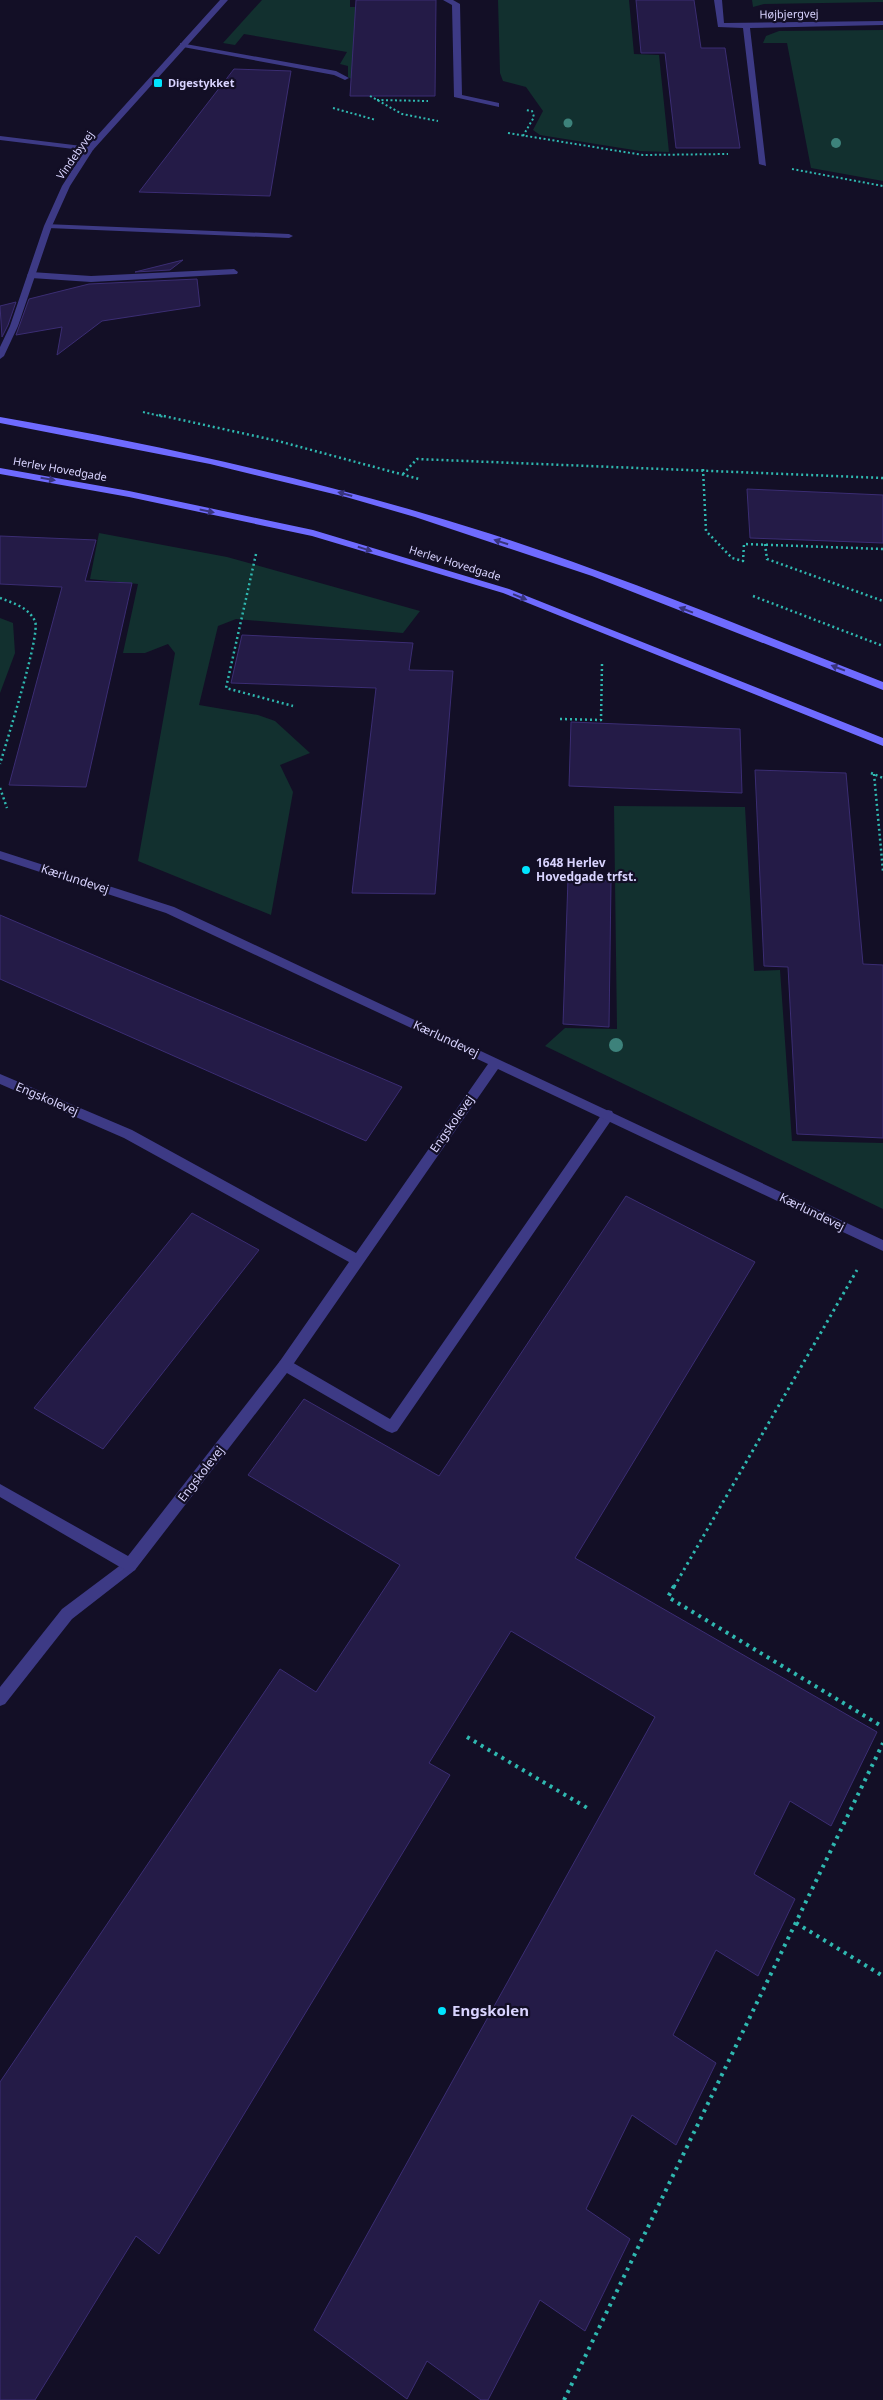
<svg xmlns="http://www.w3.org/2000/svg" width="883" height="2400" font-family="'Noto Sans',sans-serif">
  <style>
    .green { fill: #12302f }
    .building { fill: #241b47; stroke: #3b2d73 }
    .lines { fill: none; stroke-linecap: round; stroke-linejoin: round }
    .path-far3 { stroke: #2fb8b0; stroke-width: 2; stroke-dasharray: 2 2.5; stroke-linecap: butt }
    .path-far2 { stroke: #2fb8b0; stroke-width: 2.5; stroke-dasharray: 2 3; stroke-linecap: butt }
    .path-far1 { stroke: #2fb8b0; stroke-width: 3; stroke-dasharray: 2.5 4; stroke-linecap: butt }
    .path { stroke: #2fb8b0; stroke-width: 4; stroke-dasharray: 3 5; stroke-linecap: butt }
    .service { fill: #3d3a85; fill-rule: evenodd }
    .minor { fill: #3d3a85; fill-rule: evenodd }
    .tertiary { fill: #3d3a85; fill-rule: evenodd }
    .secondary { fill: #6f6bff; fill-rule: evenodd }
    .tree { fill: #3d827b }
    .oneway { fill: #38347d }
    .poi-dot { fill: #00e5ff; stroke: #130f26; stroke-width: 2 }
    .labels { text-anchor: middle; stroke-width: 4.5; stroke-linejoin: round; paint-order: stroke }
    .far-street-label { font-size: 11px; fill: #d9d4ff; stroke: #130f26 }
    .far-poi-label { font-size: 11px; font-weight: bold; fill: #d9d4ff; stroke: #130f26; text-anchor: start }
    .poi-label { font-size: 12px; font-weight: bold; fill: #d9d4ff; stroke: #130f26; text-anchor: start }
    .street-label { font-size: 12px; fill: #d9d4ff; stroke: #130f26 }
    .near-poi-label { font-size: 15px; font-weight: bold; fill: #d9d4ff; stroke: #130f26; text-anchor: start }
  </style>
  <rect width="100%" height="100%" fill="#130f26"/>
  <path class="green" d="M262,0H350V7H372L369,89L348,77V66L340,64L347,52L244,34L235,45L223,43Z
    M498,0H629L634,54L659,55L669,152L640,151L540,135L533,130L543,111L526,87L503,81L500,73Z
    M752,0H883V2L764,4L753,7Z
    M883,30V181L811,168L787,43H763L766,36L779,31Z
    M99,533L227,557L420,611L403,633L236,619L218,626L199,705L258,715L275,721L310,753L280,765L293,792L271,915L138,861L175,653L168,644L145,653H123L138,584L90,579Z
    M0,618L13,623L15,653L0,693Z
    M614,806L745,807L754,971L780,970L792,1141L883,1143V1209L545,1046L565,1028L617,1029Z"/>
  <path class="building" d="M356,0H436L435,96H350Z
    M636,0H694L701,48H725L740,148H676L665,53H641Z
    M234,69L291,71L270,196L139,192Z
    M183,260L170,270L135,272Z
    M197,279L200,306L102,321L57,355L62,327L16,335L29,299L89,284Z
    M16,302L8,325L2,337L0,306Z
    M747,489L883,495V543L750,538Z
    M0,536L96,540L85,581L132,583L86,787L9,785L62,587L0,584Z
    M242,635L413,643L409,670L453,671L435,894L352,893L376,688L231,683Z
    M571,722L740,729L742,793L569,786Z
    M755,770L846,773L863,964L883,965V1138L797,1134L788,967L764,966Z
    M568,879L611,881L609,1027L563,1024Z
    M0,915L402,1087L366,1141L0,979Z
    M626,1196L755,1262L575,1558L877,1732L831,1826L790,1801L754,1874L795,1899L758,1976L716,1950L673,2035L716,2063L676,2145L632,2115L586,2209L630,2239L585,2331L540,2300L488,2400H481L427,2361L407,2399L314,2330L655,1717L511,1631L429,1763L450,1775L159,2254L136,2236L35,2400H0V2082L280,1669L316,1692L400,1565L248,1475L304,1399L439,1476Z
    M192,1213L259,1250L103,1449L34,1408Z"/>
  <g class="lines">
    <path class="path-far3" d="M370,96L402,114L438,121
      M377,100L428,101
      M333,108L376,120
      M508,133L643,155L728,154
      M523,136L534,117L532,111L526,110
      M792,169L883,186
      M143,412L164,417"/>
    <path class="path-far2" d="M159,415L278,441L419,479
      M703,469L706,531L732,558L743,561L744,544L883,549
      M403,474L417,459L883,478
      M765,544L767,559L883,601
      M256,554L226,688L293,706
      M753,596L883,646
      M0,598C13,603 28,607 35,621C41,634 6,743 0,764
      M560,719L601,720L602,664
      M871,773L883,778
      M874,774L883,871
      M0,788L7,808"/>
    <path class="path-far1" d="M674,1587L857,1270"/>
    <path class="path" d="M674,1586L668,1597L883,1727
      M467,1737L589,1809
      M796,1923L883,1976
      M564,2400L883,1743"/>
    <path class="service" d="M714,0H722L724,23L883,21V25L750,28L766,166L759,164L743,28L718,27Z
      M180,43L336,71L349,78L345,80L334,75L183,47H180Z
      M45,224L289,234L293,236L289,238L48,228H45Z
      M234,269L238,272L237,274L91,282L31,278L27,275L31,272L91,276Z
      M608,1110L612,1111L614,1115L612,1119L397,1431L392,1433L387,1431L280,1369L278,1365L280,1361L285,1359L290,1361L390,1419L604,1111Z
      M130,1558L135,1560L137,1565L135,1570L72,1619L5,1704L0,1706V1687L62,1609Z"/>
    <path class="minor" d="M443,0H453L460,4L462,95L499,103V107L454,97L452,5Z
      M0,136L90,147L94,149L90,151L0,140Z
      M0,851L174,907L883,1240V1251L498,1069L290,1369L135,1570L130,1572L125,1570L0,1497V1484L128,1556L280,1361L349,1262L124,1138L0,1084V1074L132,1130L356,1253L488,1064L166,913L0,859Z"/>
    <path class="tertiary" d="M220,0H228L93,150L70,186L52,226L18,326L4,356L0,359V347L10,326L44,226L62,186L87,147Z"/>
    <path class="secondary" d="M0,417C165,446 328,482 488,533C622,576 752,631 883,682V690L592,576L415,517L346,497L210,464L0,423Z
      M0,468L129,491L313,530L509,589L883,738V746L503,593L312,536L129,497L0,474Z"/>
  </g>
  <g class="tree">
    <circle cx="568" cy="123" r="4.5"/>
    <circle cx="836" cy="143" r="5"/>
    <circle cx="616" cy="1045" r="7"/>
  </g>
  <defs><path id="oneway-solid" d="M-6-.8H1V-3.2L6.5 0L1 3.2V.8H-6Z" transform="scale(1.25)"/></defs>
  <g class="oneway">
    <use href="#oneway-solid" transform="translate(48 479) rotate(10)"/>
    <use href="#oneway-solid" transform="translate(345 494) rotate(-165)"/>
    <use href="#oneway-solid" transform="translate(207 511) rotate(12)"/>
    <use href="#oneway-solid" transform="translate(501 542) rotate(-162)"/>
    <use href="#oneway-solid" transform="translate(365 549) rotate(17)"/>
    <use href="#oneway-solid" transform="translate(520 597) rotate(22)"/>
    <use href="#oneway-solid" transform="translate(686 610) rotate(-159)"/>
    <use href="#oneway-solid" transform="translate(838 668) rotate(-159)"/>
  </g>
  <g class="poi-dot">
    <rect x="153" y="78" width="10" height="10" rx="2.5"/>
    <circle cx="526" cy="870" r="5"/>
    <circle cx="442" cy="2011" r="5"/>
  </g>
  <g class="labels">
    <g class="far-street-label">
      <text transform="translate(789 14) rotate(-1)" y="4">Højbjergvej</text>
      <text transform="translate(75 155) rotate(-55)" y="4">Vindebyvej</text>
      <text transform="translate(60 469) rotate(10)" y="4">Herlev Hovedgade</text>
      <text transform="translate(455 563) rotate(17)" y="4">Herlev Hovedgade</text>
    </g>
    <g class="far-poi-label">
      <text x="168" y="87">Digestykket</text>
    </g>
    <g class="poi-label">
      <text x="536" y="867">1648 Herlev<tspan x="536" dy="14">Hovedgade trfst.</tspan></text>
    </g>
    <g class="street-label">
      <text transform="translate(75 879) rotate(18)" y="4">Kærlundevej</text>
      <text transform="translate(446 1039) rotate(25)" y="4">Kærlundevej</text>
      <text transform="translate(47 1099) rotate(23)" y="4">Engskolevej</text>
      <text transform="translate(452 1124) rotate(-55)" y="4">Engskolevej</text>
      <text transform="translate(812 1212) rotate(26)" y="4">Kærlundevej</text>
      <text transform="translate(201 1474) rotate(-52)" y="4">Engskolevej</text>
    </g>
    <g class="near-poi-label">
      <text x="452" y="2016">Engskolen</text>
    </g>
  </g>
</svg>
